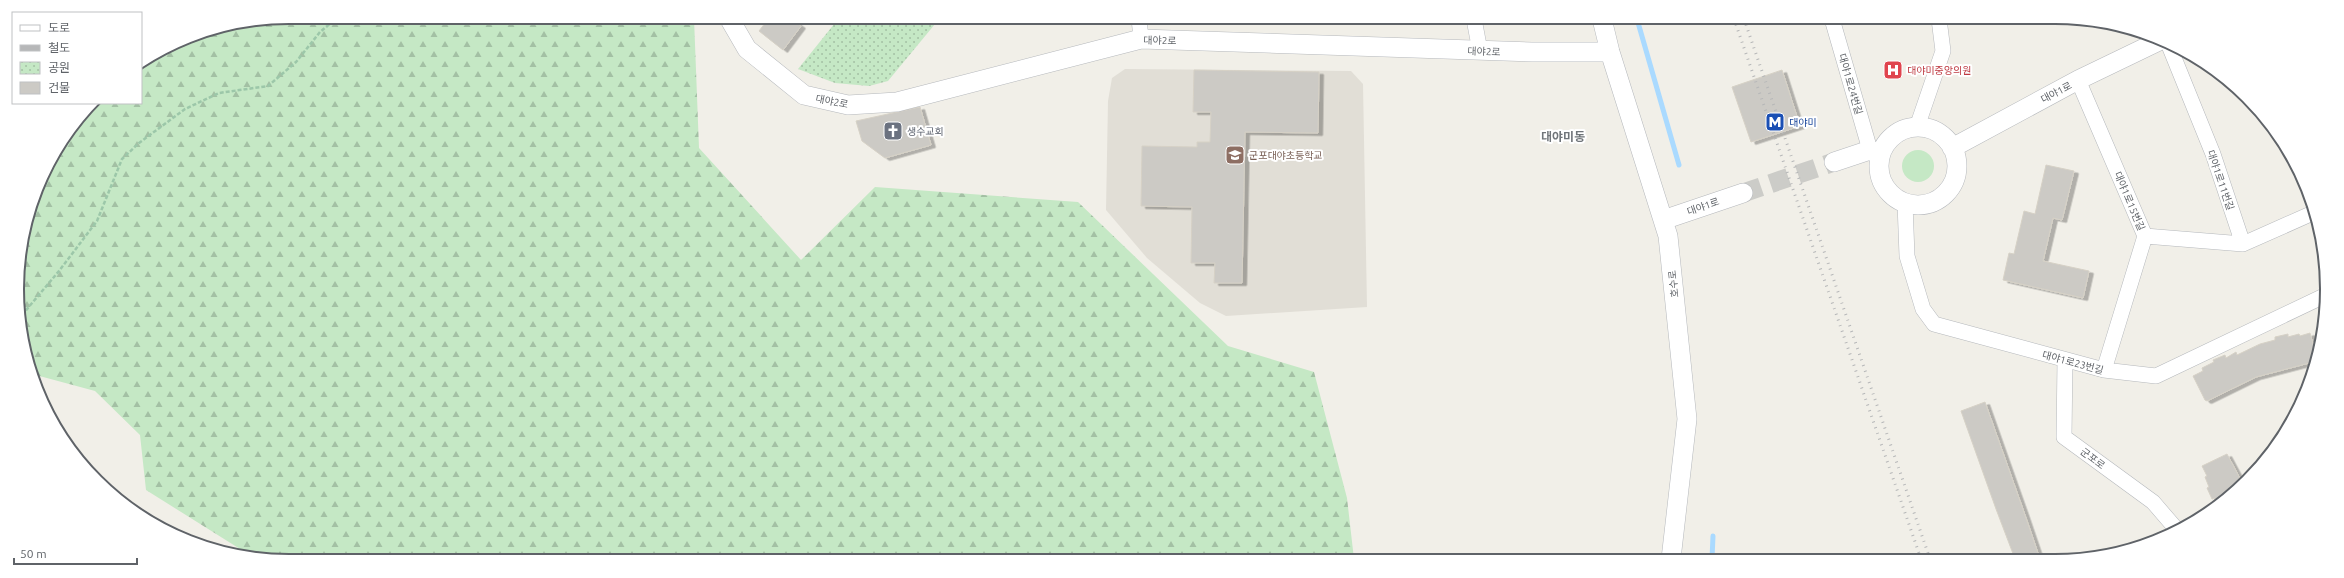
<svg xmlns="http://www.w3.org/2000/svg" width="2344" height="578" font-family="Ubuntu,'Noto Sans KR',sans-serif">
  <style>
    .education { fill: #e1ded6 }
    .green { fill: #c5e8c5 }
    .forest { fill: url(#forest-firs) }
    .park { fill: url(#park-dots) }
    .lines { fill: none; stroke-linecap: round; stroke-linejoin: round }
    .stream { stroke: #aadaff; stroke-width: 5 }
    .building { fill: #cccac5; stroke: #d6d1c6; filter: url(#shadow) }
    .tertiary-tunnel { stroke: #ccccc8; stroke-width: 19; stroke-dasharray: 19 10; stroke-linecap: butt }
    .minor-casing { stroke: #b5b8bc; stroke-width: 16 }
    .tertiary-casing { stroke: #b5b8bc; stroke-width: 20 }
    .path { stroke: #9cc7a9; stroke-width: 2.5; stroke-dasharray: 4 2; stroke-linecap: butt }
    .minor { stroke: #fff; stroke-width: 15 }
    .tertiary { stroke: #fff; stroke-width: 19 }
    .rail { stroke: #b6b7b8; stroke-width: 3; stroke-dasharray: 1 5; stroke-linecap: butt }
    .labels { text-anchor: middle; stroke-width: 4; stroke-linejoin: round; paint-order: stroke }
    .street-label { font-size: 10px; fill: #5f6368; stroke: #fff }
    .health-label { font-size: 10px; fill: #be3a42; stroke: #fff; text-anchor: start }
    .transit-label { font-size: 10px; fill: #164399; stroke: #fff; text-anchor: start }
    .worship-label { font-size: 10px; fill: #5b616d; stroke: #fff; text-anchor: start }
    .education-label { font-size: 10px; fill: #785e54; stroke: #fff; text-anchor: start }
    .quarter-label { font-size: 12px; font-weight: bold; fill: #70757a; stroke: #fff }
    .rim { fill: none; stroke: #5f6368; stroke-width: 2 }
  </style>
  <defs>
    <pattern id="forest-firs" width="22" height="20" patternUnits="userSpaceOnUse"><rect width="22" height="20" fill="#c5e8c5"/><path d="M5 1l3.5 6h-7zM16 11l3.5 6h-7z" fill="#a3c0a4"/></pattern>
    <pattern id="park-dots" width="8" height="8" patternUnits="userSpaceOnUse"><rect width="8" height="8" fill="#c5e8c5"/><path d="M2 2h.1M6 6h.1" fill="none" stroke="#a3c0a4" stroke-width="1.8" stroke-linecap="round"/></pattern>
    <filter id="shadow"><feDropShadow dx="4.5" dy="2.5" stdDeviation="0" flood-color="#0004"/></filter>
  </defs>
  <rect width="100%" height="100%" fill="#f1efe8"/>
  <path class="education" d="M1125,69L1351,71L1363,84L1367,307L1226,316L1200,303L1147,258L1106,210L1108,101L1112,78Z"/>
  <path class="green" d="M1902 166a16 16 0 1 1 32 0a16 16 0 1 1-32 0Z"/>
  <path class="forest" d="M289,17L694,18L699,148L801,260L875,187L1078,202L1228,346L1314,372L1347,498L1354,559H256L146,490L140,435L95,391L32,374L26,360L18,271L26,218L45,168L73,123L92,103H141V65L185,38L236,22Z"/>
  <path class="park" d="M839,18H940L888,81L869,86L835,83L798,69Z"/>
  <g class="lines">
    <path class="stream" d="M1637,19L1679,165
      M1712,559L1713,536"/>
  </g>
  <path class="building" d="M769,18H790L801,26L783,50L759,31Z
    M1194,70L1319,72L1318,133L1245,132L1242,283H1214L1215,263H1191L1192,207L1141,206L1142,146L1197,147V142H1210L1211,112H1193Z
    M1782,70L1800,126L1751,142L1732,87Z
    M920,107L931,145L885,158L862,141L856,121Z
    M2046,165L2074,171L2062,220L2053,218L2043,261L2089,271L2083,298L2003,280L2009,253L2014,254L2024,211L2035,214Z
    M2310,333L2316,355L2313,362L2256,377L2207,401L2205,400L2193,376L2203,371L2202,368L2214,362L2213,360L2225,355L2226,358L2236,352L2237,355L2260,344L2275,340V337L2288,334V337L2299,334L2300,336Z
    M1985,402L2025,515L2040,559H2015L1996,509L1961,411Z
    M2227,454L2243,484L2218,502L2216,498L2212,499L2207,488L2209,487L2205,477L2207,476L2202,466Z"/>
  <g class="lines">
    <path class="tertiary-tunnel" d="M1743,193L1834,162"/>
    <g class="minor-casing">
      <path id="minor" d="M1139,18L1141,39
        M1474,19L1480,51
        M1832,19L1870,150
        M2168,43L2213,154L2243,244L2315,212
        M2078,80L2145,236L2104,370
        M1917,127L1943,51L1939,19
        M1905,203L1907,256L1923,309L1934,324L2104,370L2156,376L2326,295
        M2145,236L2243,244
        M2065,360L2064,437L2153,502L2178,531"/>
    </g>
    <g class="tertiary-casing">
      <path id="tertiary" d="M729,18L747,49L804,95L848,105L897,102L1141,39L1532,52H1610
        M1602,19L1610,52L1668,236L1687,419L1671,559
        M1879 166a39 39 0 1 1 78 0a39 39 0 1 1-78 0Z
        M1952,148L2078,80L2161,40
        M1834,162L1870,150L1880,155
        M1663,220L1743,193"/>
    </g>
    <path class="path" d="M22,315L59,271L97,221L122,159L139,143L185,109L219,93L268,86L296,62L320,32L338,17"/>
    <use href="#minor" class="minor"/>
    <use href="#tertiary" class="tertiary"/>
    <path class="rail" d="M1734,19L1921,559
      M1744,19L1930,559"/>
  </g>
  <defs>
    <g id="hospital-square" transform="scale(1)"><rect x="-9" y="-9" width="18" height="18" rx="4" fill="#e0444e" stroke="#fff"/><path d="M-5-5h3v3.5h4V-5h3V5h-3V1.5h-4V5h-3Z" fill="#fff"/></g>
    <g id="metro-square" transform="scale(1)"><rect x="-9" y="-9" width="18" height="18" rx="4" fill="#1a4fb4" stroke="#fff"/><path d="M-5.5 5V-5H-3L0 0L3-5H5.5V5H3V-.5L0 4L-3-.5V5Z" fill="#fff"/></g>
    <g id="church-square" transform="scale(1)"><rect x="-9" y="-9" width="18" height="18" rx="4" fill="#6b7280" stroke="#fff"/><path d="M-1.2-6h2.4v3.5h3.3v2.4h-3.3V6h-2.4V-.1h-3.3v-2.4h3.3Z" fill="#fff"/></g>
    <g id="school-square" transform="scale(1)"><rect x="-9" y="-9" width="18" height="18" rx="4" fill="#8d6e63" stroke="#fff"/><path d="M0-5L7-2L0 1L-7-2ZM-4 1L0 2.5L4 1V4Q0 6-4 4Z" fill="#fff"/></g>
  </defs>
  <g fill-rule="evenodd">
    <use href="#hospital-square" x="1893" y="70"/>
    <use href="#metro-square" x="1775" y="122"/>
    <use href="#church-square" x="893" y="131"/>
    <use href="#school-square" x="1235" y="155"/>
  </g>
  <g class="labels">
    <g class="street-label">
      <text transform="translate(1160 40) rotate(1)" y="4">대야2로</text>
      <text transform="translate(1484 51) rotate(2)" y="4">대야2로</text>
      <text transform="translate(1851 84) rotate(74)" y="4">대야1로24번길</text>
      <text transform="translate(2056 92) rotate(-28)" y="4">대야1로</text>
      <text transform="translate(832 101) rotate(11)" y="4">대야2로</text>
      <text transform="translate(2221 180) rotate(71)" y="4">대야1로11번길</text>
      <text transform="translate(2130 201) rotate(67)" y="4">대야1로15번길</text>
      <text transform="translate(1703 206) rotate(-19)" y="4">대야1로</text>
      <text transform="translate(1673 284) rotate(-96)" y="4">호수로</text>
      <text transform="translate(2073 362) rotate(15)" y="4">대야1로23번길</text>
      <text transform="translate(2093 458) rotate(37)" y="4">군포로</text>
    </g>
    <g class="health-label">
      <text x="1907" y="74">대야미중앙의원</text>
    </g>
    <g class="transit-label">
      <text x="1789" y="126">대야미</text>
    </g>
    <g class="worship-label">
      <text x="907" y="135">생수교회</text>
    </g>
    <g class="education-label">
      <text x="1249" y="159">군포대야초등학교</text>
    </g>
    <g class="quarter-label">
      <text x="1563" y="141">대야미동</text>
    </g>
  </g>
  <path d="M0 0H2344V578H0ZM289 24H2055A265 265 0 0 1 2320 289V289A265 265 0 0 1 2055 554H289A265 265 0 0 1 24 289V289A265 265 0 0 1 289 24Z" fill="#fff" fill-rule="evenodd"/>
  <path class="rim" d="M289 24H2055A265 265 0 0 1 2320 289V289A265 265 0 0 1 2055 554H289A265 265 0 0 1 24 289V289A265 265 0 0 1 289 24Z"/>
  <rect x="12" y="12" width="130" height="92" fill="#ffffff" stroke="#bfc1c3"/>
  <rect x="20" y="25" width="20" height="6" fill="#ffffff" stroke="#bfc1c3"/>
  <text x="48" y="32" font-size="12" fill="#5f6368">도로</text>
  <rect x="20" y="45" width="20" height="6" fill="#b6b7b8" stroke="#bfc1c3"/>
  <text x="48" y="52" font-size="12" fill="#5f6368">철도</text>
  <rect x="20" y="62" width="20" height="12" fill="url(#park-dots)" stroke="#bfc1c3"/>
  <text x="48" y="72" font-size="12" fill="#5f6368">공원</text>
  <rect x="20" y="82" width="20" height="12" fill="#cccac5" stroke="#bfc1c3"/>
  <text x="48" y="92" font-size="12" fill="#5f6368">건물</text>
  <path d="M14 558v6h123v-6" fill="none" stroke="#5f6368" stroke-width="2"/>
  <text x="20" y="558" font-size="12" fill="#5f6368" stroke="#ffffff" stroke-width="3" paint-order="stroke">50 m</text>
</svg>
